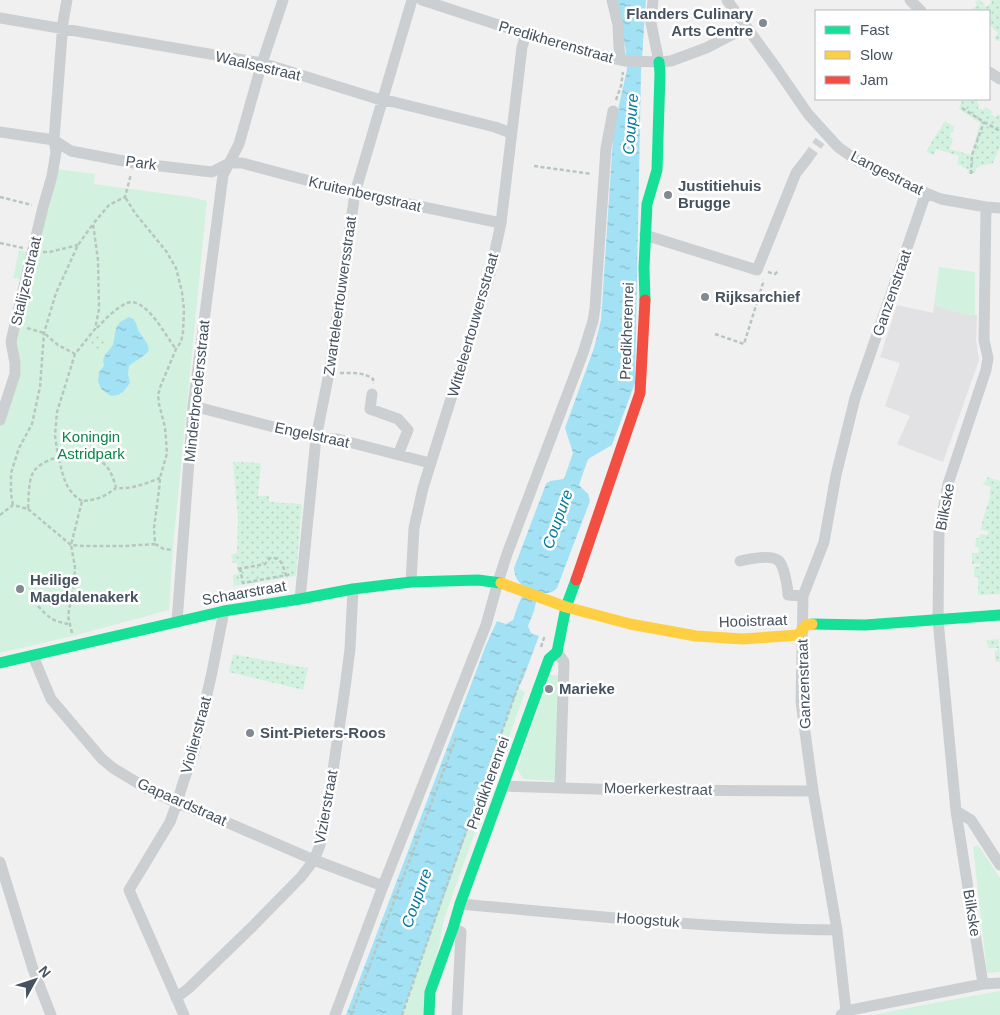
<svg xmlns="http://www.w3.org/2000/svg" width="1000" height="1015" font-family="Helvetica,sans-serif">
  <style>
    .education { fill: #e2e1e3 }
    .green { fill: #d2f2df }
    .garden { fill: url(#garden-dots) }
    .water { fill: url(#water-ripples) }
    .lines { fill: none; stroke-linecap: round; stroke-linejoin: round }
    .street-tunnel { stroke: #cfd0d3; stroke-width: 11; stroke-dasharray: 11 5.5; stroke-linecap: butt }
    .path { stroke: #b8c6c2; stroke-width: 2.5; stroke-dasharray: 4 2.5; stroke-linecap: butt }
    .street { stroke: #cccfd1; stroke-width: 11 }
    .fast { stroke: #16e098; stroke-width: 11 }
    .slow { stroke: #ffcf43; stroke-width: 11 }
    .jam { stroke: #f24e42; stroke-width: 11 }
    .poi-dot { fill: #818992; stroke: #fff; stroke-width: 2 }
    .labels { text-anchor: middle; stroke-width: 5; stroke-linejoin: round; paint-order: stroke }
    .poi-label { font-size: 15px; font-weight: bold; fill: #45525f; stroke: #fff; text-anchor: start }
    .street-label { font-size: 15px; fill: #45525f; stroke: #fff }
    .park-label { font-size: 15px; fill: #0c844b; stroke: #fff }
    .water-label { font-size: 16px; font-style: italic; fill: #037a9f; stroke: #fff }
  </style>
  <defs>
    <pattern id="garden-dots" width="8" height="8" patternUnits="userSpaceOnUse" patternTransform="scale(1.25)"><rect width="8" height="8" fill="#d2f2df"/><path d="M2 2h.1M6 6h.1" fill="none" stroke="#b6d1c2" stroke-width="1.8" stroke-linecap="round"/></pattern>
    <pattern id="water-ripples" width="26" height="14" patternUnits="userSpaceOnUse" patternTransform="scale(1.25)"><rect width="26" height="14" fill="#a3e2f4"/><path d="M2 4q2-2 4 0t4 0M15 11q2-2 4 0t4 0" fill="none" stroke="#87bac9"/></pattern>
  </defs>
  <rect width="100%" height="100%" fill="#f1f0f0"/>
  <path class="education" d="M897,305L933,313L934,305L964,314L977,315L976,340L979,360L943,462L897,444L910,416L885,406L900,363L880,357Z"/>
  <path class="green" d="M56,169L95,174L94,184L191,197L207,201L173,547L169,610L73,636L0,653V427L13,392L15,348Z
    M19,250L28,252L22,279L13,278Z
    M939,267L975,272V315L964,314L934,305Z
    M550,675H560L556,781L523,779L517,769Z
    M518,688L525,692L444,919L426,1015H402Z
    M978,845L1000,878V972L987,973L973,847Z
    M1000,991V1015H873L923,1005Z"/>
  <path class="garden" d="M978,0H980L986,7L992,2L990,0H1000V41H997L994,38L998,33L989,24V11H970L977,5L975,2Z
    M962,99H978L977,103L979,104L978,108L983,110L985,107L992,111L991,114L996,117L998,114L1000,115V147L993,163L977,167L975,173L967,174L969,170L957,164L959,156L936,149L934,155L926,152L934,138L945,121L955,127L953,132H951L950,137L953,138L950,149L971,155L980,123L959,109Z
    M91 341a8 8 0 1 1 16 0a8 8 0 1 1-16 0Z
    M233,462L261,463L258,496H269V502L302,504L296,576L234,586L233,575L238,574L237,563H233L231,555L237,553L238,518Z
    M988,477L1000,481V594L978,595V577H974V566L979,567L980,564H972V553H978L979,547H975L976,538H979L980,534L988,535V531L981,530C982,518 987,508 990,496L989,495L991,487L983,484Z
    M999,639L1000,662H995V651L998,650V648H989L986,640Z
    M233,654L308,668L303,690L229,672Z"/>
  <path class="water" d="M615,0H646L641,72L635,383L612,445L588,459L579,485L588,494L590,501L557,588C552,594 546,593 538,593L534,611L528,626L531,633L539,636L523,679L518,688L402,1015H346L486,645L497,621L506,624L513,620L518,605L526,588C518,583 515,578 514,568L546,484L550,481L564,479L573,453L565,428L594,348L601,320L613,138L616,118L627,70L626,51Z
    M129,317L133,319L136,323L138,330L147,343L149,350C144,358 135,360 129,366L128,374L130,383L123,392L118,395L111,396L101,389L98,381L99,372L104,366L103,360L105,355L113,345L116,328L120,322Z"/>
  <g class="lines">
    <path class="street-tunnel" d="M807,159L820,141"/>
    <path class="path" d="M616,100L621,86L623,72
      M962,108L984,122L1000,131
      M534,166L592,174
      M971,174L972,155L984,122
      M0,197L32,205
      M0,243L23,248
      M43,252H50L78,245
      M768,272L775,274L778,271
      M27,328L44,333L58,345L75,354
      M97,328C105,319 116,308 127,303C146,296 166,337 176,349
      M715,334L744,344L763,283L762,280
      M340,373C352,373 364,372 373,379V384
      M82,501C64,490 64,476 58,457C90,456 107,452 116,488C132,489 145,484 160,478
      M13,505L11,494V473L19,448L32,424L40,387L44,333L56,293L78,245L93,224
      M28,509L71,545L84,546H124L155,544L154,528L159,490L160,478L167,453L165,427L159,404L158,395L161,385L176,349L181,342L183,332L184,310L182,292L176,268L166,251L135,213L125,197
      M0,515L13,505L28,509C30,479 26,467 58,457L55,435L57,412L75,354L95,329L99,309L98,260L93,224L109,205L125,197L131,174
      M155,544L164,549L172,550
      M240,568L243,583L292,574
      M238,569L265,564L270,558C282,557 283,566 286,576
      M38,606C49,618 52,621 68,624
      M72,633L68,616L74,583L75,567L71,545L82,501C96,500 105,497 116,488
      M541,647L545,635
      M351,1015L456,738
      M402,1015L444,893L524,670"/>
    <path class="street" d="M422,0L526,34L602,56L626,61L659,62L671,61L706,48L747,27
      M612,0L618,25L619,48L621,60
      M653,0L651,23L659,62
      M727,0L777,69L808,114L838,147L858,161L926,193L941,199L986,207L1000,208
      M910,0L921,11
      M0,18L262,63L381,100L394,102L495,127L511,133
      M989,72L1000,79
      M0,132L54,140L71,151L134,163L212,172L229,163
      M229,163H242L355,193L501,223
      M645,235L757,270L796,173L807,159
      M372,394L370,409L398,419L408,430L398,455
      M193,406L316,438L337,439L430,463
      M0,420L15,374V363L11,342L15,324L43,207L52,176L56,152L54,140L63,22L67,0
      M740,561C748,559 772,554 779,561C784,566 788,588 788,595L803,596
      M411,582L414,528L423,488L490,274L501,223L522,47L526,34
      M300,599L316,438L329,373L355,193L412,0
      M177,622L193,406L223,175L239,144L262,63L283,0
      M557,652L564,662L560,787
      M33,656L51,699L102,759L113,768L146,788L177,803L226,822L314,860L383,886
      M503,786L626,790L813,791
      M956,811L971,820L1000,865
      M0,862L33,969L51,1015
      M460,904C585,915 711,929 837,930
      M453,928L461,932L457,1015
      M983,984L956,811L938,620L939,531L948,484L986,370L988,358L984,340L986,207
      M176,998L189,988L253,926L301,877L314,860L320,845L330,791L345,688L350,649L353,589
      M846,1011L837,930L813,791L801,702L803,596L824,542L836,475L855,398L926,193
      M184,1015L129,890L170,822L177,803L183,783L194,752L212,672L224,611
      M335,1015L383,886L486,625L498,582L507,554L583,353L593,321L595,308L606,148L613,111
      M841,1015L846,1011L983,984L1000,983"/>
    <path class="fast" d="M645,300L644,268L647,204L657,170L660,73L659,62
      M812,624L865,625L1000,615
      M0,663L224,611L300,599L353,589L411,582L478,580L501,583
      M429,1015L430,992L453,928L460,904L549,659L557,652L566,607L576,580"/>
    <path class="slow" d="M501,583L566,607L630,624L696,636L743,639L798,635L806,625L812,624"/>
    <path class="jam" d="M576,580L640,393L645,300"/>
  </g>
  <g class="poi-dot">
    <circle cx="763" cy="23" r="5"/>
    <circle cx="668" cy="195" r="5"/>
    <circle cx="705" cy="297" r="5"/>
    <circle cx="20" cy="589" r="5"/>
    <circle cx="549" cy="689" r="5"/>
    <circle cx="250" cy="733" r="5"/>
  </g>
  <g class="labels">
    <g class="poi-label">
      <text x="753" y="19" text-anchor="end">Flanders Culinary<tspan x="753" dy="17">Arts Centre</tspan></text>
      <text x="678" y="191">Justitiehuis<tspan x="678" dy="17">Brugge</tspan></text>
      <text x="715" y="302">Rijksarchief</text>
      <text x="30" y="585">Heilige<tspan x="30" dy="17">Magdalenakerk</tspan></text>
      <text x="559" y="694">Marieke</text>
      <text x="260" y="738">Sint-Pieters-Roos</text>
    </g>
    <g class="street-label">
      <text transform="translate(556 42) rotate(16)" y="5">Predikherenstraat</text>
      <text transform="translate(258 66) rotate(13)" y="5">Waalsestraat</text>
      <text transform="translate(141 163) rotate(8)" y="5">Park</text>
      <text transform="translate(887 173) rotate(27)" y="5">Langestraat</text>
      <text transform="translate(365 194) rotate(13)" y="5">Kruitenbergstraat</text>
      <text transform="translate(26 281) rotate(-77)" y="5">Stalijzerstraat</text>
      <text transform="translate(892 293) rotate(-71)" y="5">Ganzenstraat</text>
      <text transform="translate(340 296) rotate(-82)" y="5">Zwarteleertouwersstraat</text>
      <text transform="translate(473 325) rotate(-74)" y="5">Witteleertouwersstraat</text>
      <text transform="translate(627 331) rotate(-88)" y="5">Predikherenrei</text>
      <text transform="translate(197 391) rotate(-84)" y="5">Minderbroedersstraat</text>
      <text transform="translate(312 435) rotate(12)" y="5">Engelstraat</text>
      <text transform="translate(945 507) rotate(-79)" y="5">Bilkske</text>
      <text transform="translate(244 593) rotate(-10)" y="5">Schaarstraat</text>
      <text transform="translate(753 621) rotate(-2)" y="5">Hooistraat</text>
      <text transform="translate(804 684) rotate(-92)" y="5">Ganzenstraat</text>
      <text transform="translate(196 735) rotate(-75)" y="5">Violierstraat</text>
      <text transform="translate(488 783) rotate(-70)" y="5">Predikherenrei</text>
      <text transform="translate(658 789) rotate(1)" y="5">Moerkerkestraat</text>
      <text transform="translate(182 802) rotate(24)" y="5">Gapaardstraat</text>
      <text transform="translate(326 807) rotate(-80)" y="5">Vizierstraat</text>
      <text transform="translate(972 913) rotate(81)" y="5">Bilkske</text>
      <text transform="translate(648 920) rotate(4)" y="5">Hoogstuk</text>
    </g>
    <g class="park-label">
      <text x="91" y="442">Koningin<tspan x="91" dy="17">Astridpark</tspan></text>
    </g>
    <g class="water-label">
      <text transform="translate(630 124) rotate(-86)" y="6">Coupure</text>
      <text transform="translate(557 519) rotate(-70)" y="6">Coupure</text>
      <text transform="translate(416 898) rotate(-70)" y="6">Coupure</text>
    </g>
  </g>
  <rect x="815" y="10" width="175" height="90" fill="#ffffff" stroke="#b5babf"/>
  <rect x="825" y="26" width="25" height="8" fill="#16e098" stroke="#b5babf"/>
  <text x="860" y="35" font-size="15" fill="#45525f">Fast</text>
  <rect x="825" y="51" width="25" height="8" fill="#ffcf43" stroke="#b5babf"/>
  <text x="860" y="60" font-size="15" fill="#45525f">Slow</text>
  <rect x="825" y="76" width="25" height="8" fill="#f24e42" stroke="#b5babf"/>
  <text x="860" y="85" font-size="15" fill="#45525f">Jam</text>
  <g transform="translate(35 980) rotate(50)" stroke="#ffffff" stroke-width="4" paint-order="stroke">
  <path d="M0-4L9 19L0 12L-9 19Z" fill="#45525f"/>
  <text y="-8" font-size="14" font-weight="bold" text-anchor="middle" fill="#45525f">N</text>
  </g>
</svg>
